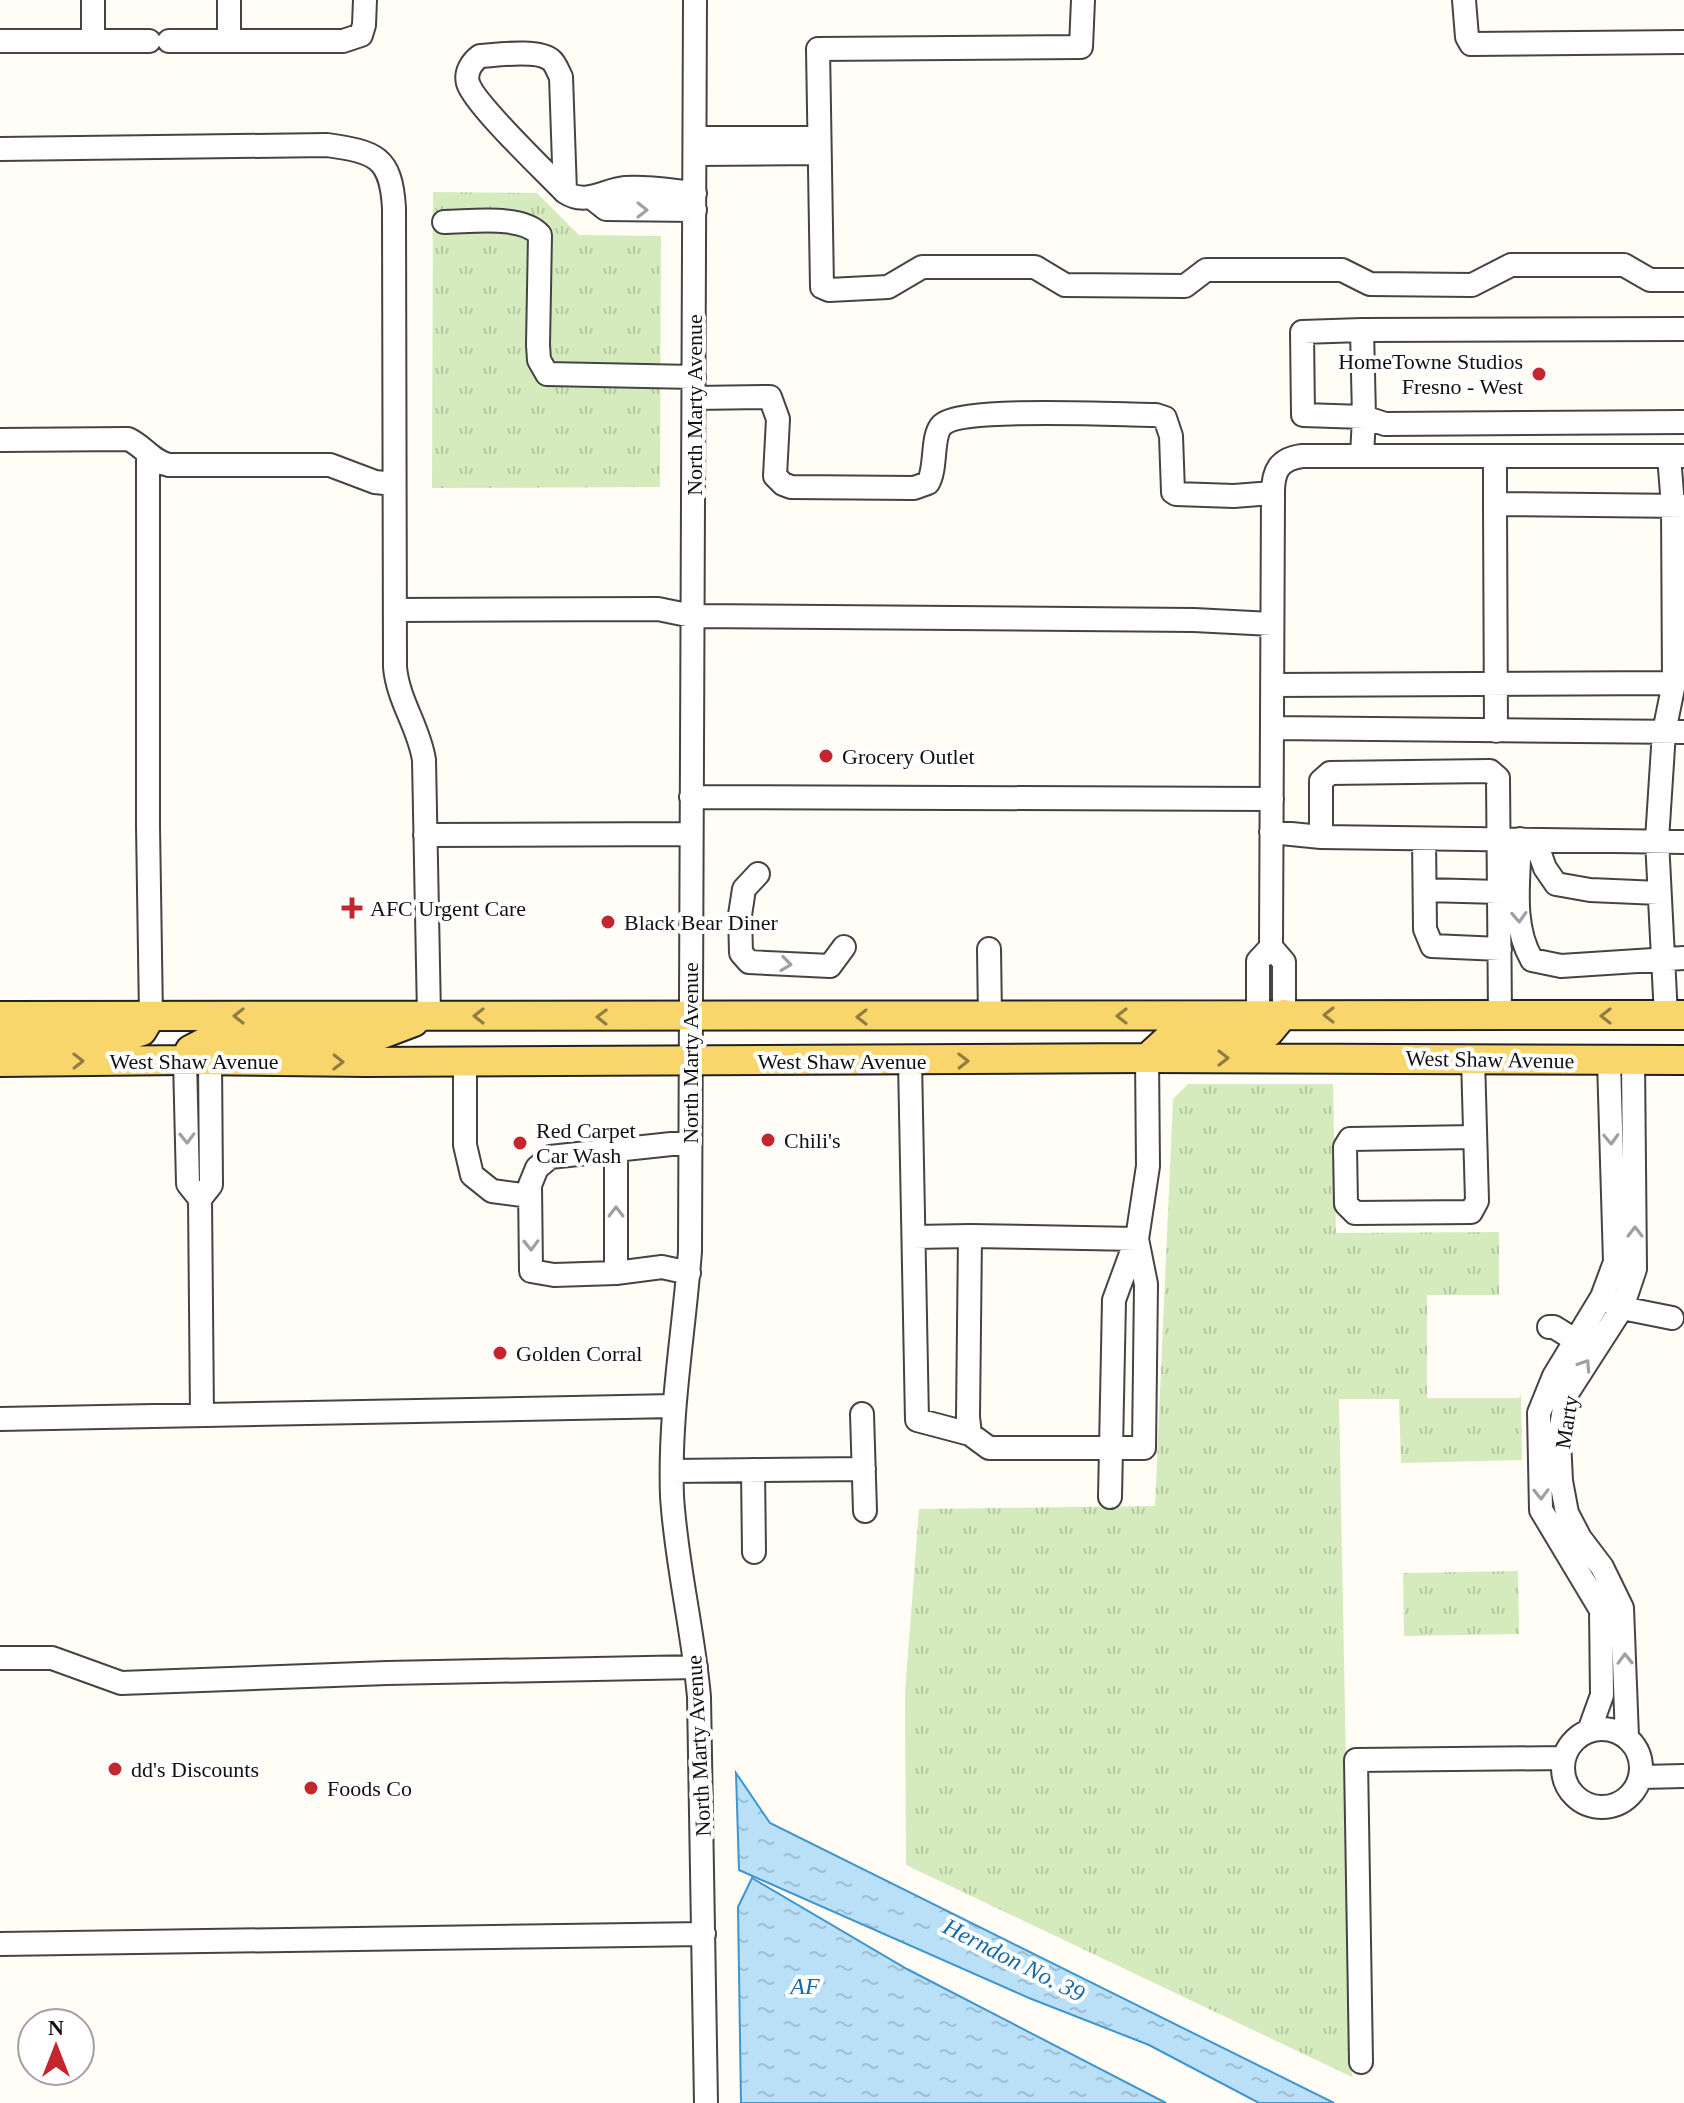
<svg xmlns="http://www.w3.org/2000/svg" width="1684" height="2103" font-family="'Times New Roman',serif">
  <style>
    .grass { fill: url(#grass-tufts) }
    .water { fill: url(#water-ripples); stroke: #3f96cf; stroke-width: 2 }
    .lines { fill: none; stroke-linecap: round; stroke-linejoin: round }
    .minor-casing { stroke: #444; stroke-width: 26 }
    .major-casing { stroke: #222; stroke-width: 32 }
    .minor { stroke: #fff; stroke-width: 22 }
    .major { stroke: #f9d66b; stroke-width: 28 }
    .oneway { stroke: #a0a0a0 }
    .oneway2 { stroke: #917d42 }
    .poi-dot { fill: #c4262e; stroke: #fff; stroke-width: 3 }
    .labels { text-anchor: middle; stroke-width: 8; stroke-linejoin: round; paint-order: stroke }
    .poi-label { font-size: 22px; fill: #111; stroke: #fff; text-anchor: start }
    .street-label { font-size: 22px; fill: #111; stroke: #fff }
    .water-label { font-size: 24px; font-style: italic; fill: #1768a6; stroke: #fff }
  </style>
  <defs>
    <pattern id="grass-tufts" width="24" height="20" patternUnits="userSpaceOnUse" patternTransform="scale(2)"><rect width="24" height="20" fill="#d5ebbd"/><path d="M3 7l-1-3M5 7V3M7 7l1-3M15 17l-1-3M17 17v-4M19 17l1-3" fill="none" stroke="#b6c8a1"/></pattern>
    <pattern id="water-ripples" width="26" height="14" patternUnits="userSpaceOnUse" patternTransform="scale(2)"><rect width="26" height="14" fill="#b9e0f7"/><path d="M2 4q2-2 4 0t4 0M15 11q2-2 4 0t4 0" fill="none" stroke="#9ebfd3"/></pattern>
  </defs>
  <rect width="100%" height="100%" fill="#fffdf5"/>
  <path class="grass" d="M433,192L537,193L579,235L661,236L660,487L432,488Z
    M1188,1084H1333L1336,1233L1499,1232V1295H1427V1398H1518L1521,1395L1522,1460L1401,1463L1399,1399H1339L1352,2077L906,1865L905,1693L919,1509L1155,1506L1173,1099Z
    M1518,1571L1519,1634L1404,1636L1403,1573Z"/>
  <path class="water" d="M736,1773L770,1823L1334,2103H1259L1149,2045L1029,1998L739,1870Z
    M752,1878L907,1969L1166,2103H741L738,1907Z"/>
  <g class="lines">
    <g class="minor-casing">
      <path id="minor" d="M93,0V41
        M229,0V41
        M695,0L690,1251C684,1333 669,1413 672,1496C676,1563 693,1629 699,1697L706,2103
        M1083,0L1081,47L818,49L822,287L829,290L888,287L922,267H1035L1065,285L1185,286L1206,270H1342L1370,284L1472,285L1511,265H1624L1650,280H1684
        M1464,0L1467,37L1471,44L1684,42
        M0,41H149
        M169,41H343L361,35L364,25L365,0
        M695,138H819
        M0,149L327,145C375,152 391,156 394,208L395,667C398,701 419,727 424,760L429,1015
        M696,154L819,153
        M565,192L561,77C558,72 556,64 551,60C538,49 497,55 480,56C472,62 465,72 468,83C474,104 546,172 565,192C586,206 604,190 625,188C648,186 673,191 695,193
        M592,198L606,209L695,210
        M444,222C470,222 522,214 540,235L538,345L539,360L547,374L694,377
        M1362,330L1684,329
        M694,398L770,397L778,419L775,476L783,484L791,487L914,488L928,483C937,468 931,436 942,425C962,406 1121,415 1156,415L1165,418L1171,436L1173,492L1176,494L1234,496L1273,493
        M0,440L128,439C144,446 151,461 169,465H330L375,482L394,484
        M148,454V826L151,1016
        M1362,456L1364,417L1362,330L1302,332L1303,415L1364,417L1385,424L1684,422
        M1495,456V504
        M395,610L658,609L692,616L1194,620L1272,624
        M1273,685L1674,683
        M1273,728L1684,732
        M1496,731L1495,504L1684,506
        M691,797L1272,799
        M1271,832L1321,837L1684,842
        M425,835L691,834
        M1321,837V781L1330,773L1490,771L1498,778L1500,1016
        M1424,839L1425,929L1432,946L1500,949
        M1520,839C1519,879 1511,925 1532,960L1561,966L1684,958
        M1535,840L1545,868L1556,884L1590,890L1659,893
        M758,874L744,889L740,915L741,953L749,962L830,966L844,947
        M1425,890L1500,892
        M989,949L990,1017
        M1284,1014V962L1271,947L1273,493C1273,471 1279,459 1302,456H1684
        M1258,1015V961L1271,947
        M1666,1016L1657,840L1664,732L1674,683L1673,506L1669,456
        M1473,1058L1477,1201L1471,1212L1355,1213L1346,1204L1345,1147L1350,1139L1475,1137
        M185,1060L188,1184L200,1199L211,1185L210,1060
        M910,1061L917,1420L970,1434L968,1417L970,1236L1137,1239L1148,1166L1147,1058
        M465,1062V1145L472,1175L492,1191L530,1196
        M616,1151V1273
        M200,1199L202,1415
        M914,1237L970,1236
        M689,1273L662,1267L616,1273L554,1275L531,1271L530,1185L537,1168L550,1157L690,1142
        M1610,1302L1622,1308L1672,1318
        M1549,1327H1554L1575,1340
        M862,1414L865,1511
        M0,1419L674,1406
        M970,1434L989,1448H1144L1146,1284L1137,1239
        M753,1470L754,1552
        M672,1471L864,1469
        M1110,1497L1114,1300L1136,1240
        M0,1658H52L121,1683L387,1673L696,1667
        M1563 1768a39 39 0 1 1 78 0a39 39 0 1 1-78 0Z
        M1589,1731L1602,1695L1601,1610L1541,1510L1539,1413L1554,1376L1602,1297L1615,1262L1609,1061
        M1627,1737L1622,1608L1602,1567L1580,1538L1567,1513L1561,1481L1559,1440L1566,1395L1622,1308L1635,1269L1633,1061
        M1641,1777L1684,1776
        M0,1944L704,1934
        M1361,2062L1356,1760L1563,1758"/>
    </g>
    <g class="major-casing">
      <path id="major" d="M0,1016L1684,1015
        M0,1039L122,1037L142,1031L151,1016
        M1147,1058L1170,1037L1256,1036L1269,1032L1284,1014
        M185,1060L190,1050L211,1039L377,1036L414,1022
        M0,1062L185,1060L367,1062L1147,1058L1684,1060"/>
    </g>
    <use href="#minor" class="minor"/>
    <use href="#major" class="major"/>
  </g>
  <defs><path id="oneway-chevron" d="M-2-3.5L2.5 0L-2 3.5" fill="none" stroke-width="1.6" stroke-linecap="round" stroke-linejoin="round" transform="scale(2)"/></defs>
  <g class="oneway">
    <use href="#oneway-chevron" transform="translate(642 210)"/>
    <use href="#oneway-chevron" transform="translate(1519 917) rotate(87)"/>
    <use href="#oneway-chevron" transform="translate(786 964) rotate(8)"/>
    <use href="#oneway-chevron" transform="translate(187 1138) rotate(89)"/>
    <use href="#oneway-chevron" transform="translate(1611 1139) rotate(88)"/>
    <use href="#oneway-chevron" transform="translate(616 1212) rotate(-90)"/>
    <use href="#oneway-chevron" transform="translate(1635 1232) rotate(-90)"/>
    <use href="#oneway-chevron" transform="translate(531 1245) rotate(89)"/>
    <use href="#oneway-chevron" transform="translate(1585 1365) rotate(-57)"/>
    <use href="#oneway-chevron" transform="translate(1541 1494) rotate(89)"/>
    <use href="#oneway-chevron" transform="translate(1625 1659) rotate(-91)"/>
  </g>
  <g class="oneway2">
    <use href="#oneway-chevron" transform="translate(1329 1015) rotate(-180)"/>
    <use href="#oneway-chevron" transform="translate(239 1016) rotate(180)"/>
    <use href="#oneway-chevron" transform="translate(479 1016) rotate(-180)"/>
    <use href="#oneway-chevron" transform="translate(1122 1016) rotate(180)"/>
    <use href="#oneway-chevron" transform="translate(1606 1016) rotate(180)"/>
    <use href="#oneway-chevron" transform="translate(602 1017) rotate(-179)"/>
    <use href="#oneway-chevron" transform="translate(862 1017) rotate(180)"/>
    <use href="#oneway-chevron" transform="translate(1223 1058)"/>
    <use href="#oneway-chevron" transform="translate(78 1061) rotate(-1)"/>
    <use href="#oneway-chevron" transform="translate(963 1061) rotate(-1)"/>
    <use href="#oneway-chevron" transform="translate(338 1062) rotate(1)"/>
  </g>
  <g class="poi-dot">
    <circle cx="1539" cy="374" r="8"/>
    <circle cx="826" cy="756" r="8"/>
    <path d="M348 896h8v8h8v8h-8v8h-8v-8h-8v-8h8z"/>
    <circle cx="608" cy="922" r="8"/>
    <circle cx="768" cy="1140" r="8"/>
    <circle cx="520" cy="1143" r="8"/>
    <circle cx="500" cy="1353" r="8"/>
    <circle cx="115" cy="1769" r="8"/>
    <circle cx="311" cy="1788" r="8"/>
  </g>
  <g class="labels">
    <g class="poi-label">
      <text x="1523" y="369" text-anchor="end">HomeTowne Studios<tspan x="1523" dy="25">Fresno - West</tspan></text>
      <text x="842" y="764">Grocery Outlet</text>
      <text x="370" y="916">AFC Urgent Care</text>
      <text x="624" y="930">Black Bear Diner</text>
      <text x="536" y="1138">Red Carpet<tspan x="536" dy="25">Car Wash</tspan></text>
      <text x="784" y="1148">Chili's</text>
      <text x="516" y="1361">Golden Corral</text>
      <text x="131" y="1777">dd's Discounts</text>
      <text x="327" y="1796">Foods Co</text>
    </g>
    <g class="street-label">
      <text transform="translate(694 405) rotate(-90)" y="8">North Marty Avenue</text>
      <text transform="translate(690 1053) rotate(-90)" y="8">North Marty Avenue</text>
      <text transform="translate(1490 1059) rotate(1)" y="8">West Shaw Avenue</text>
      <text x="194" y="1069">West Shaw Avenue</text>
      <text x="842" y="1069">West Shaw Avenue</text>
      <text transform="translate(1566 1422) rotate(-81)" y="8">Marty</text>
      <text transform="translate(698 1746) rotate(-93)" y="8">North Marty Avenue</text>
    </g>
    <g class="water-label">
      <text transform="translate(1014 1960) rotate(27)" y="8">Herndon No. 39</text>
      <text x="805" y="1994">AF</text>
    </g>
  </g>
  <g transform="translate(56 2047)"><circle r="38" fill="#ffffff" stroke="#a0a0a0" stroke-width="2"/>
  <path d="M0-6L14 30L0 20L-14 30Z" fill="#c4262e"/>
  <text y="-12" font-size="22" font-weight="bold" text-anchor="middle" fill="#111111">N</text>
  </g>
</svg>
